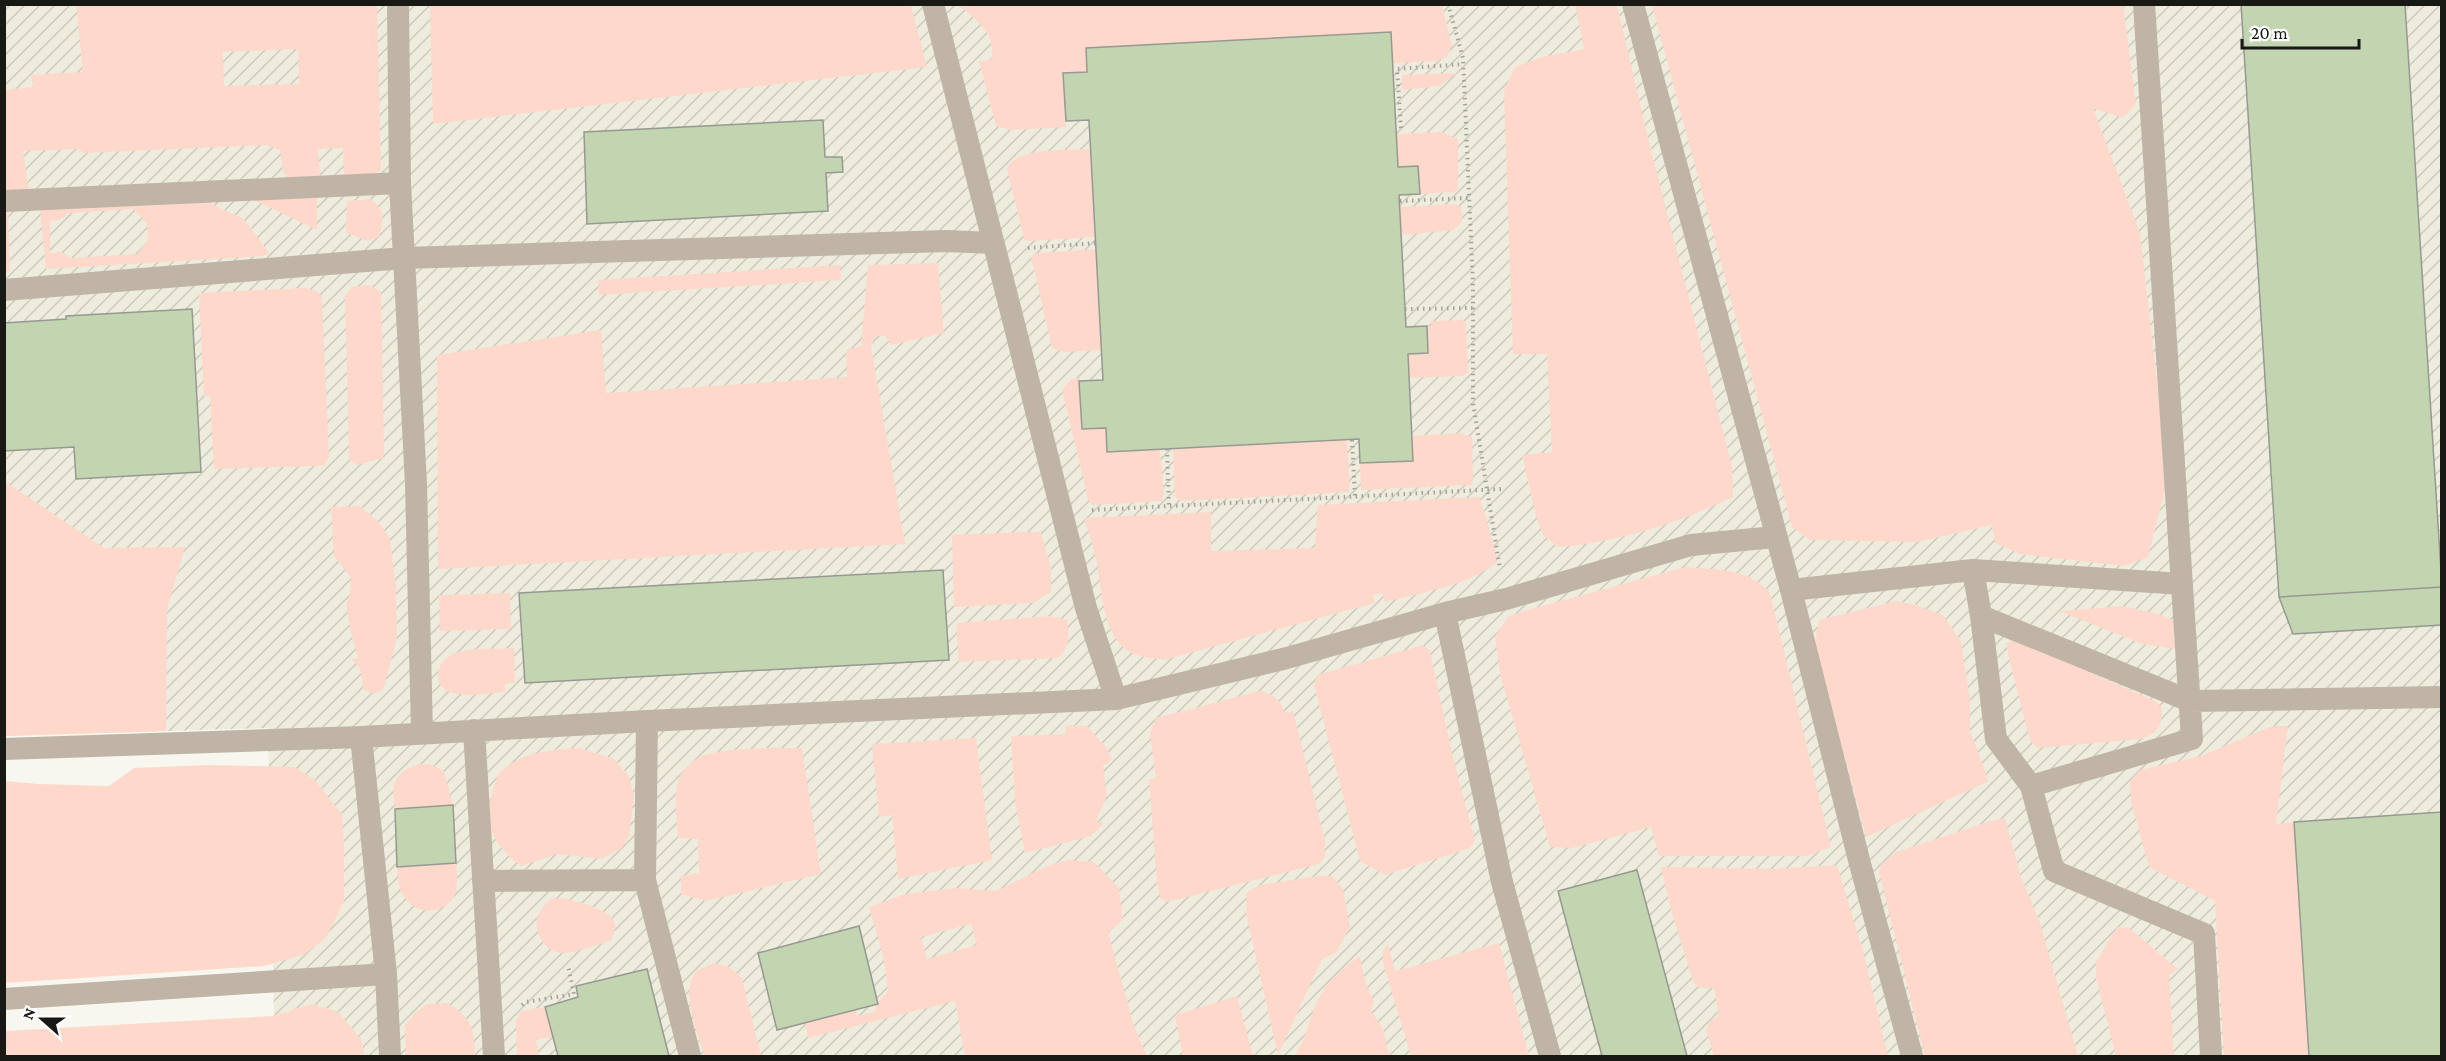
<svg xmlns="http://www.w3.org/2000/svg" width="2446" height="1061" font-family="'Crimson Pro',serif">
  <style>
    .industrial { fill: url(#industrial-furrows) }
    .green { fill: #fed9cb; fill-rule: evenodd }
    .building { fill: #c3d4b1; stroke: #969992; stroke-width: 1.5 }
    .lines { fill: none; stroke-linecap: round; stroke-linejoin: round }
    .path { stroke: #a2a19b; stroke-width: 4; stroke-dasharray: 1.5 4.5; stroke-linecap: butt }
    .lane { stroke: #c0b4a7; stroke-width: 22 }
  </style>
  <defs>
    <pattern id="industrial-furrows" width="10" height="10" patternUnits="userSpaceOnUse" patternTransform="scale(1.5)"><rect width="10" height="10" fill="#eeecdd"/><path d="M-1 1l2-2M0 10L10 0M9 11l2-2" fill="none" stroke="#cbcabd"/></pattern>
  </defs>
  <rect width="100%" height="100%" fill="#f8f7ef"/>
  <path class="industrial" d="M4,5H2441V1056H364L362,1040L311,1004L274,1016L268,728L5,736Z"/>
  <path class="green" d="M76,5H377L381,171L365,176H344L343,148L318,149L320,176L289,178L283,171L280,150L266,145L83,153L79,149L23,151L29,192L5,193L4,90L33,87L31,75L83,72ZM298,49L299,84L224,86L223,52Z
    M430,5H911L927,67L433,124Z
    M958,5H1442L1452,46L1447,57L1437,61L1392,63L1390,32L1086,48L1087,72L1063,73L1066,127L1010,130L996,126L979,61L991,60C998,35 975,18 958,5Z
    M1575,5H1617L1649,142L1732,467L1733,497C1685,521 1611,544 1558,547L1543,535L1536,516L1522,455L1552,452L1547,354H1513L1504,91L1515,67L1542,57L1584,49Z
    M1652,5H2123L2136,104L2123,118L2093,108L2140,233L2168,477L2148,557L2124,566L2020,554L1995,543L1992,525L1917,542L1810,540L1792,527Z
    M1458,73L1439,86L1402,90V75Z
    M1441,132L1458,139V189L1454,192L1420,194L1418,166L1398,167L1396,134Z
    M1091,149L1095,237L1028,241L1024,239L1007,168C1018,146 1069,151 1091,149Z
    M258,197H317V230L256,201Z
    M370,199C386,209 384,220 379,237L368,241L346,233L347,201Z
    M205,201L244,219L269,253L263,256L46,269L40,208ZM134,209L147,223L148,240L137,254L71,258L61,252L50,253V221L60,220L69,213Z
    M1454,204L1461,207L1462,222L1453,230L1401,235L1400,207Z
    M8,211L10,271L5,272V212Z
    M1096,249L1102,350L1063,352L1052,348L1031,256L1037,253Z
    M938,263L944,333L891,345L885,336H876L871,346L905,544L438,569L437,355L601,330L606,393L847,377L846,350L861,346L868,265Z
    M840,265L841,280L599,295L598,280Z
    M369,285L381,292L384,451L383,458L357,465L350,461L349,456L345,295L352,287Z
    M305,288L316,291L322,296L329,457L324,465L318,466L214,469L210,396H204L199,293Z
    M1462,320L1466,322L1468,373L1462,376L1409,378L1408,354L1428,353L1427,326H1431V321Z
    M1080,378L1082,429L1106,428L1107,452L1160,450L1164,493L1162,501L1092,505L1088,499L1062,390L1071,379Z
    M1460,433L1472,437L1473,480L1471,485L1361,490L1360,463L1413,461L1412,436Z
    M1347,440L1350,492L1180,501L1175,497L1173,449Z
    M4,481L104,548L185,547L167,609L166,731L5,736Z
    M1480,497L1498,561C1471,586 1421,592 1385,602L1382,593L1373,595L1375,603L1164,660C1152,658 1134,657 1124,648C1102,629 1102,590 1097,564C1094,549 1089,533 1084,518L1211,512V551L1315,548L1318,505Z
    M360,506L378,521L390,539L396,587L397,637L384,688L374,694L364,690C361,676 363,668 351,659L358,658L350,629L346,604L350,594L351,578L334,556L331,507Z
    M1025,532H1041L1051,568V592L1033,603L954,607L952,535Z
    M1685,567C1717,570 1748,567 1770,593L1831,847L1807,856H1659L1651,827L1572,848L1550,847L1500,674L1495,636L1508,617L1524,611Z
    M510,593L511,629L440,631L439,595Z
    M1897,601L1916,605L1943,615L1961,641L1970,700V731L1989,781L1866,837L1826,686C1815,661 1813,647 1819,620Z
    M2122,606L2162,615L2173,620L2175,649L2142,644L2059,611Z
    M1050,616L1067,620C1069,636 1071,646 1058,658L959,662L956,623Z
    M2016,640L2155,701L2162,708C2161,727 2159,733 2141,739L2037,748L2030,740L2008,654L2006,643Z
    M1423,645L1430,651L1451,749L1475,841L1470,848L1385,875L1360,861L1314,685L1317,675Z
    M514,648L515,683L505,684V692C487,693 437,704 438,675C438,667 443,660 449,656C462,647 497,649 514,648Z
    M1260,691C1274,695 1280,699 1285,713L1293,711L1325,841V857L1319,864L1167,902L1160,898L1157,882L1149,779H1156L1150,733L1156,718Z
    M1066,725L1087,726L1106,747L1112,760L1103,766L1107,796L1096,821L1104,823L1091,836L1025,853L1015,802L1011,736L1066,734Z
    M2272,726H2288L2276,824L2294,822L2309,1056H2224L2215,901L2149,867L2131,801L2130,781L2140,770L2201,756Z
    M976,738L992,860L898,879L892,815L879,817L872,744Z
    M580,748L614,759L628,775L634,795L629,836L621,849L601,859L558,854L521,866C493,846 481,821 494,787C496,782 497,774 501,771C522,752 554,749 580,748Z
    M760,748H802L821,874L706,901L681,894V876L699,873L698,839L678,838C677,824 675,810 676,796C677,748 725,751 760,748Z
    M419,764H429L444,771L453,805L395,809C391,785 393,772 419,764Z
    M208,765L294,767L314,779L342,814L344,846V901L326,938L305,954L264,966L5,983V781L39,784L109,786L134,768Z
    M2005,818L2021,877L2040,923L2078,1056H1925L1879,872L1881,864L1896,852L1990,821Z
    M1068,860L1094,862L1119,888L1123,920L1108,932L1134,1026L1147,1056H965L955,1001L808,1038L805,1022L856,1008L857,1016L875,1012L876,1004L888,991L883,955L869,907L905,894L957,888L996,891L1049,865ZM971,924L977,945L927,959L921,937Z
    M456,863C457,872 458,883 456,892C448,916 414,916 403,895C398,887 398,877 397,867Z
    M1837,865L1863,951L1888,1056H1714L1706,1030L1710,1021L1719,1016L1714,988H1701L1694,984L1671,910L1661,867L1773,869Z
    M1319,876H1332L1343,889L1350,927L1336,953L1322,959L1278,1055L1246,913L1247,892L1260,885Z
    M561,898C574,900 615,910 615,925C616,929 613,936 611,940C596,945 578,953 561,953C545,952 534,932 537,918C539,911 546,904 550,899Z
    M2117,927L2129,928L2178,969L2169,975L2174,1056H2116L2096,978V962Z
    M1499,943L1529,1056H1411L1383,963V951L1388,944L1395,971Z
    M1360,956L1365,981L1374,1002L1371,1011L1384,1030L1387,1049L1392,1056H1295C1306,1039 1309,1019 1318,1000C1327,981 1344,967 1360,956Z
    M714,963L729,967L742,978L761,1056H705C699,1036 678,989 697,971C701,968 709,965 714,963Z
    M1237,996L1252,1053L1259,1056H1183L1175,1015Z
    M447,1003C472,1017 474,1029 475,1056H406L405,1025L415,1013L427,1004Z
    M311,1004L337,1011L362,1040L364,1056H5V1031L273,1016Z
    M545,1007L553,1037L536,1039L539,1056H517L516,1020L521,1011Z"/>
  <path class="building" d="M2241,4H2405L2442,587L2279,597Z
    M1391,32L1398,167L1418,166L1420,194L1399,195L1406,327L1427,326L1428,353L1408,354L1413,461L1360,463L1359,439L1107,452L1106,428L1082,429L1079,381L1103,380L1089,120L1066,121L1063,73L1087,72L1086,48Z
    M823,120L825,157H842L843,172L826,173L828,211L587,224L584,132Z
    M192,309L201,472L76,479L74,447L4,451V323L66,319V316Z
    M943,570L949,660L525,683L519,593Z
    M2442,587V625L2293,634L2279,597Z
    M453,805L456,863L397,867L395,809Z
    M2442,812V1056H2309L2294,822Z
    M1637,870L1687,1056H1602L1558,891Z
    M859,926L878,1004L777,1030L758,953Z
    M647,969L669,1056H558L545,1007L578,997L576,986Z"/>
  <g class="lines">
    <path class="path" d="M1448,4L1463,58L1473,284V403L1500,569
      M1401,128L1397,69L1463,64
      M1400,201L1468,198
      M1028,248L1096,243
      M1405,309L1473,308
      M1352,440L1355,497
      M1167,449L1169,507
      M1092,510L1502,489
      M522,1005L526,1002L574,994L568,966"/>
    <path class="lane" d="M398,4L400,183L416,484L422,733
      M933,4L1086,608L1116,699
      M1633,4L1791,590L1859,860L1912,1056
      M4,201L400,183
      M4,290L404,258L946,241L993,243
      M1973,570L1981,616L2190,701L2442,697
      M1791,590L1973,570L2182,584
      M1445,613L1506,599L1691,545L1775,537
      M1981,616L1996,739L2031,786L2054,871L2204,934L2211,1056
      M647,721L645,880L690,1056
      M474,730L494,1056
      M361,737L386,974L390,1056
      M4,749L361,737L647,721L1116,699L1287,658L1445,613L1502,882L1550,1056
      M2031,786L2192,739L2144,4
      M483,881L645,880
      M4,999L386,974"/>
  </g>
  <rect width="2446" height="1061" fill="none" stroke="#181815" stroke-width="12"/>
  <g transform="translate(42 1019) rotate(291)" stroke="#ffffff" stroke-width="4.5" paint-order="stroke">
  <path d="M0-4.5L10 22L0 15L-10 22Z" fill="#181815"/>
  <text y="-9" font-size="16" font-weight="bold" text-anchor="middle" fill="#181815">N</text>
  </g>
  <path d="M2242 39v9h117v-9" fill="none" stroke="#181815" stroke-width="3"/>
  <text x="2251" y="39" font-size="18" fill="#181815" stroke="#ffffff" stroke-width="4.5" paint-order="stroke">20 m</text>
</svg>
